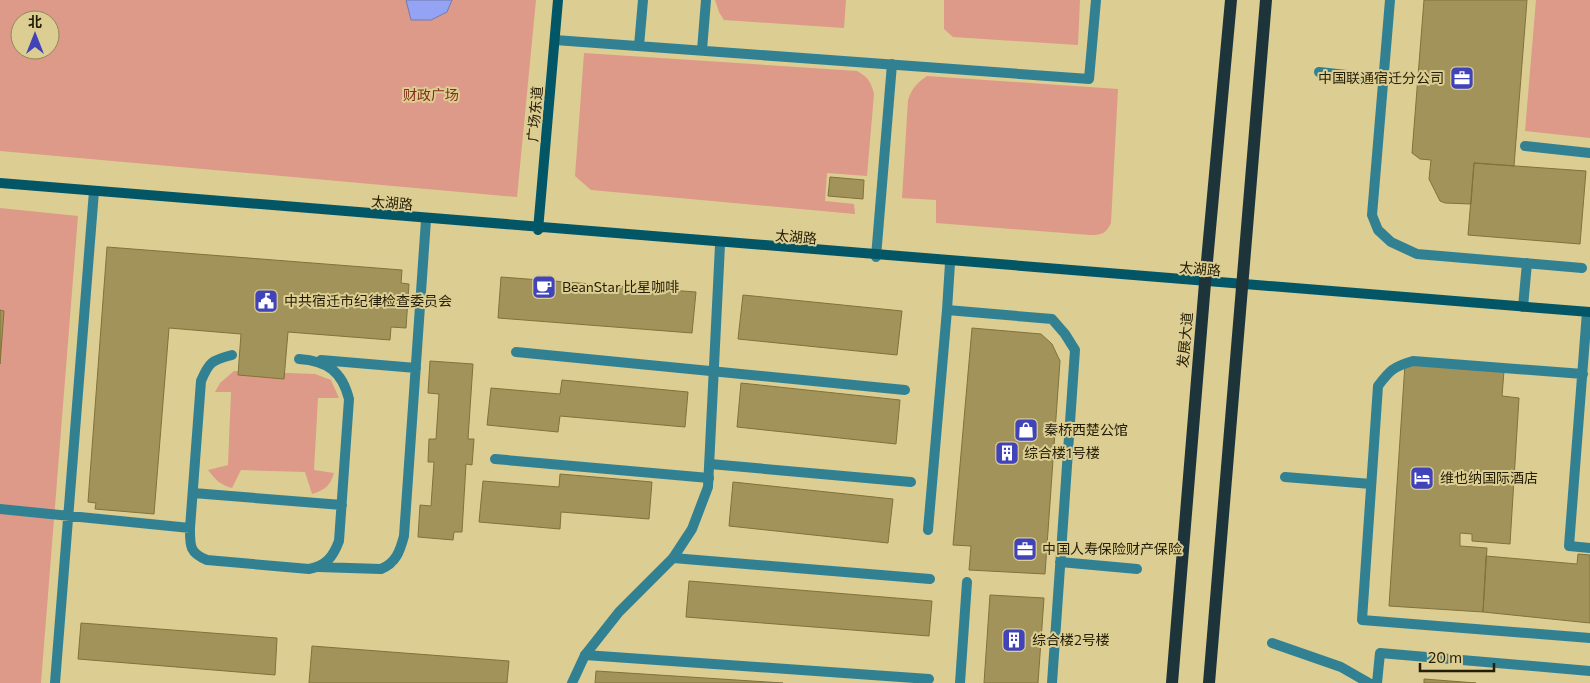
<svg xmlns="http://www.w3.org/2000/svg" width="1590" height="683" font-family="Commissioner,'Noto Sans SC',sans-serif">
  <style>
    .green { fill: #dd9a88; fill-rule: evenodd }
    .water { fill: #95a3f4; stroke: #737bad }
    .building { fill: #a2935a; stroke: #807239 }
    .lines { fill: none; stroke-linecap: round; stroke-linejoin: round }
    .lane { stroke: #328193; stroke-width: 10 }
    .street { stroke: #328193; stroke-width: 10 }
    .secondary { stroke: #035666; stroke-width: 10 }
    .primary { stroke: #1d343a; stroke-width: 12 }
    .labels { text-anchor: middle; stroke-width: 4; stroke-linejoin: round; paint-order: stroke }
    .poi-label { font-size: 14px; fill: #241e06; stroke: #dccd92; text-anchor: start }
    .park-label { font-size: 14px; fill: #822f19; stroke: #dccd92 }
    .street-label { font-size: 14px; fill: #241e06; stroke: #dccd92 }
  </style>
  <rect width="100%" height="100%" fill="#dccd92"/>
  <path class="green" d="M0,0H536L517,197L0,151ZM20,20H50V50H20Z
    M715,0H846L844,28L724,20L719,12Z
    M944,0H1080L1078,45L953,37L944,29Z
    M1536,0H1590V138L1525,131Z
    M584,53L857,71C868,77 871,82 874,94L867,176L827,173L825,201L854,204L855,214L591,190L575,176Z
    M927,76L1118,89L1111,223C1106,234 1101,235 1090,235L936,223V200L902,198L908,100C912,88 917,83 927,76Z
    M0,208L78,216L41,683H0Z
    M234,371L315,374L331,380L339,398H318L314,470L334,473C330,486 325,490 312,494L305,472L241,470L232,488C220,485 216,480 208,470L228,465L231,392H215L220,383Z"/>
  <path class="water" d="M406,0H452L447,12L431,20H411Z"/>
  <path class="building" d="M1424,0H1527L1514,166L1474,163L1471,204L1445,203L1440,201L1429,179L1431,160L1420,159L1412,153Z
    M1474,163L1586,171L1580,244L1468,235Z
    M830,177L864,180L863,199L828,196Z
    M107,247L402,270L401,283L409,284L406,328L391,327L390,340L288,332L284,379L238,375L241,334L169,328L154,514L95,509L96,503L88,502Z
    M501,277L696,292L692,333L498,318Z
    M743,295L902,311L897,355L738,339Z
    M0,310L4,311L0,364Z
    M972,328L1041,334L1052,344L1060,361L1045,574L969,570L971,546L953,545Z
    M430,361L473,364L468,439H474L472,465L466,464L462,532H454L453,540L418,537L420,505L431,506L434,462H428L429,439H436L439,394L428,393Z
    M1405,364L1504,371L1502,396L1519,398L1510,544L1472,541V534L1460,533V546L1487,548L1483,612L1389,606Z
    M562,380L688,392L685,427L560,416L558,432L487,425L491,388L560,394Z
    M741,383L900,400L896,444L737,427Z
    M560,474L652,482L649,519L561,512L560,529L479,522L483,481L559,487Z
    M733,482L893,499L888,543L729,526Z
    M1578,554L1590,555V623L1483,612L1486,556L1577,564Z
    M689,581L932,601L929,636L686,617Z
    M990,595L1044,598L1038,683H984Z
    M81,623L277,638L275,675L78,659Z
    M312,646L509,661L507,683H309Z
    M596,671L783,683H595Z
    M1424,679L1476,683H1424Z"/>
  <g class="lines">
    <path class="lane" d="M1390,0L1372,215L1378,230L1391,242L1417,254L1582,268
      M555,40L1089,79L1096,0
      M639,46L643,0
      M702,50L706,0
      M1319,72L1383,79
      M1525,146L1590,153
      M876,257L892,64
      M1523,307L1527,263
      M947,310L950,263
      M1587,312L1569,546L1590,548
      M516,352L905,390
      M321,360L416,368
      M1583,374L1413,361C1393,367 1390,370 1378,386L1362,620L1590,638
      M495,459L709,478
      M710,464L911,482
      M1285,477L1371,484
      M193,493L342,505
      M0,509L190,528L201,381C209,362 212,360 232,355
      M190,528C190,545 189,553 207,560L309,569C326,566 333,557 339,541L349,399C342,371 327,361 299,359
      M928,530L947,310L1052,319L1065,334L1075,350L1052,683
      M673,558L930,579
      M1060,562L1137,569
      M318,567L381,569C396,563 400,551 404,536L426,220
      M1272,643L1341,667L1369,683
      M585,655L929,679
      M55,683L94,191
      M960,683L967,582
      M1377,683L1380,653L1590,671"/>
    <path class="street" d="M572,683L585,655L619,612L673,558L692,529L708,487L720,245"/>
    <path class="secondary" d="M0,183C530,230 1060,274 1590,312
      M538,230L558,0"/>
    <path class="primary" d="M1172,683L1205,283L1231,0
      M1209,683L1266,0"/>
  </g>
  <defs>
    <g id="office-square" transform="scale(1.25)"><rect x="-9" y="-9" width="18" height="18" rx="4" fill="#4143b8" stroke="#dccd92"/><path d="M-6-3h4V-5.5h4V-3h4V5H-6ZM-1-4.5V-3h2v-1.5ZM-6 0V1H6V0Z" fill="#fff"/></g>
    <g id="cafe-square" transform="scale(1.25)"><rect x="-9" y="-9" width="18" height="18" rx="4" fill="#4143b8" stroke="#dccd92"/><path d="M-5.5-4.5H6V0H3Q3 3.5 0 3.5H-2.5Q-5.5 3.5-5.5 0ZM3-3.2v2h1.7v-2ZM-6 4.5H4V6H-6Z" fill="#fff"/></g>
    <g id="civic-square" transform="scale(1.25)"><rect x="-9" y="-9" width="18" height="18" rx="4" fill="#4143b8" stroke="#dccd92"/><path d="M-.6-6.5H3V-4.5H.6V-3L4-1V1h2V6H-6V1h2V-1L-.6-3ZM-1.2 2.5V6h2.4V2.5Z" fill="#fff"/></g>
    <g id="shop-square" transform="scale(1.25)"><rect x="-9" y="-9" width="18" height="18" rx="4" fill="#4143b8" stroke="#dccd92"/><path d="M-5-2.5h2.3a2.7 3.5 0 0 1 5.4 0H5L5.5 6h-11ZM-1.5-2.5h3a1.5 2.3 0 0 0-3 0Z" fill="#fff"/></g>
    <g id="building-square" transform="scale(1.25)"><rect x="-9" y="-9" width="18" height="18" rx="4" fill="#4143b8" stroke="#dccd92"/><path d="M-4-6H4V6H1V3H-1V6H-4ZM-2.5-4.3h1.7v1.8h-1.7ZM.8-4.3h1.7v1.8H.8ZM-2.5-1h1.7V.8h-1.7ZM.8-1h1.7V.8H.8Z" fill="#fff"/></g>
    <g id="hotel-square" transform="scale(1.25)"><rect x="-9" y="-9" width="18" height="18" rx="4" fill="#4143b8" stroke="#dccd92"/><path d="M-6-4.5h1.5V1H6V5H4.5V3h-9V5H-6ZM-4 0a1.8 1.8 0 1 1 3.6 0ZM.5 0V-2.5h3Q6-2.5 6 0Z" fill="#fff"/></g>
  </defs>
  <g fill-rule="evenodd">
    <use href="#office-square" x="1462" y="78"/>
    <use href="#cafe-square" x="544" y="287"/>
    <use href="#civic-square" x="266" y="301"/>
    <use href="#shop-square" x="1026" y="430"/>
    <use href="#building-square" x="1007" y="453"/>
    <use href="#hotel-square" x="1422" y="478"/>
    <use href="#office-square" x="1025" y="549"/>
    <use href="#building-square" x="1014" y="640"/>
  </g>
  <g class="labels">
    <g class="poi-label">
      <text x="1444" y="83" text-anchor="end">中国联通宿迁分公司</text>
      <text x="562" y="292">BeanStar 比星咖啡</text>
      <text x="284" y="306">中共宿迁市纪律检查委员会</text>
      <text x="1044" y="435">秦桥西楚公馆</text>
      <text x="1024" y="458">综合楼1号楼</text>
      <text x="1440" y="483">维也纳国际酒店</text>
      <text x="1042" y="554">中国人寿保险财产保险</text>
      <text x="1032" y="645">综合楼2号楼</text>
    </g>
    <g class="park-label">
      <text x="431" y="100">财政广场</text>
    </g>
    <g class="street-label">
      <text transform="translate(535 114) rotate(-85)" y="5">广场东道</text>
      <text transform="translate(392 203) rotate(5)" y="5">太湖路</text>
      <text transform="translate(796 237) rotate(5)" y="5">太湖路</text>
      <text transform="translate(1200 269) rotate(5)" y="5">太湖路</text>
      <text transform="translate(1185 340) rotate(-85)" y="5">发展大道</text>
    </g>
  </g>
  <g transform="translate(35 35)"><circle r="24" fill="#dccd92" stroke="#92875a"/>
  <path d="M0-4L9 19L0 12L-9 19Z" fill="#4143b8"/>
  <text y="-8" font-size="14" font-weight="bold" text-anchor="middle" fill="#241e06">北</text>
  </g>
  <path d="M1420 663v8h74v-8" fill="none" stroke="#241e06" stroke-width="2.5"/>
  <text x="1428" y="663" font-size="15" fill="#241e06" stroke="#dccd92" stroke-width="4" paint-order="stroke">20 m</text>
</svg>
